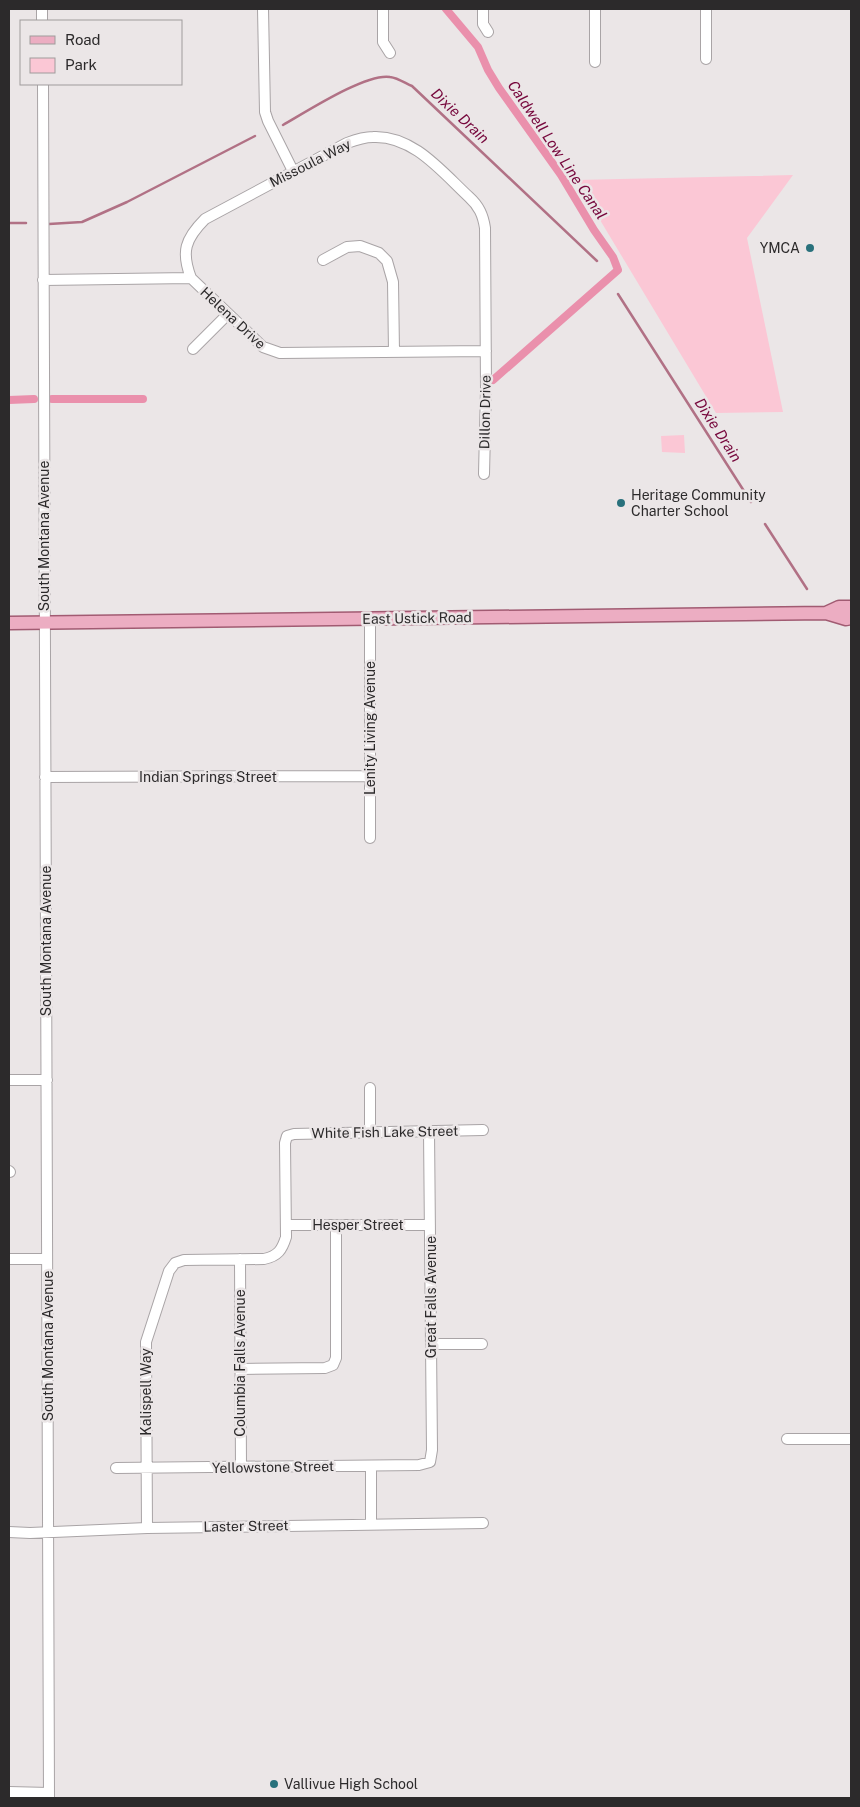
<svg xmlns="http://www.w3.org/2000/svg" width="860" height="1807" font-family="'Public Sans',sans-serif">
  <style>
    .green { fill: #fbc7d5 }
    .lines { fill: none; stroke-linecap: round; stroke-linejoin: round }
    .stream { stroke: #b17185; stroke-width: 2.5 }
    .canal { stroke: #ea90ac; stroke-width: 8 }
    .minor-casing { stroke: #a9a4a6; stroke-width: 12 }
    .major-casing { stroke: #a15b72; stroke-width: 15 }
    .minor { stroke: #fff; stroke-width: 10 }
    .major { stroke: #ecadc2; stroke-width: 12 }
    .poi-dot { fill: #29717c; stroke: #ebe6e7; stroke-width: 2 }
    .labels { text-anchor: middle; stroke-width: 5; stroke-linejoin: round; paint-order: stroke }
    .street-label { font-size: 14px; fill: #2c2a2b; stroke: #ebe6e7 }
    .poi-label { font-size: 14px; fill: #2c2a2b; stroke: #ebe6e7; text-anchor: start }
    .water-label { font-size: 15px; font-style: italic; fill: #76073c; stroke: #ebe6e7 }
  </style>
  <rect width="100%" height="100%" fill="#ebe6e7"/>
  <path class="green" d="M793,175L747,238L783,412L716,413L576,180Z
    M684,435L685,453L662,452L661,436Z"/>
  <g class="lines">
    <path class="stream" d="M283,125C306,112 366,73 390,77C398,78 405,83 412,86L597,261
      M9,223H26
      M49,224L82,222L127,202L255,136
      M618,294L751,502
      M765,524L807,589"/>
    <path class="canal" d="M446,9L478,47L488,70L499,88L561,175L594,230L613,257L618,270L493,380
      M52,399H143
      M9,400L34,399"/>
    <g class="minor-casing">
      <path id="minor" d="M42,9V21
        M263,9L265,112L268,121L293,171
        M383,9V42L390,53
        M483,9V24L488,32
        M706,59V9
        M595,62V9
        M43,84L49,1798
        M323,260L347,247L360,246L379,253L387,261L393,282L394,352
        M191,278C181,252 185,239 205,219L347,143C355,140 364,137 373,137C413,135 442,172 469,197C479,206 483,215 485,228L486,389L484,474
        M43,280L191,278L263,347L280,353L486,351
        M193,349L228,314
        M370,618V838
        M45,777L370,776
        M9,1080H47
        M370,1088V1132
        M9,1171L10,1172
        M286,1225H430
        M9,1259H47
        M240,1259L241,1467
        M431,1344H482
        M240,1369L325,1368L333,1365L336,1358V1225
        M787,1439H851
        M371,1466V1524
        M116,1468L419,1465L430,1462L432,1450L429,1131
        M147,1528L146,1342L169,1271L175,1263L184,1260L264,1259C278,1256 282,1250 286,1237L285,1143L287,1136L294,1134L483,1130
        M9,1532L30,1533L147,1528L483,1523
        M9,1792L49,1793"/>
    </g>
    <g class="major-casing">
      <path id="major" d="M826,613L839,607H851
        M9,623L826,613L846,619L851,618"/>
    </g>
    <use href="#minor" class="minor"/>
    <use href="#major" class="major"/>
  </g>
  <g class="poi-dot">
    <circle cx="810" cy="248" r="5"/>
    <circle cx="621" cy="503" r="5"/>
    <circle cx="274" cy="1784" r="5"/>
  </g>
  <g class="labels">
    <g class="street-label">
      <text transform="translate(310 163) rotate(-27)" y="5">Missoula Way</text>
      <text transform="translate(233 318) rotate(43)" y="5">Helena Drive</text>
      <text transform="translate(485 412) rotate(-89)" y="5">Dillon Drive</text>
      <text transform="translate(44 536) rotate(-90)" y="5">South Montana Avenue</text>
      <text transform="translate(417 618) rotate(-1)" y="5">East Ustick Road</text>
      <text transform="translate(370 728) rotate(-90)" y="5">Lenity Living Avenue</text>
      <text x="208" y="782">Indian Springs Street</text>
      <text transform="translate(46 941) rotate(-90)" y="5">South Montana Avenue</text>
      <text transform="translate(385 1132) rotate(-1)" y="5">White Fish Lake Street</text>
      <text x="358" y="1230">Hesper Street</text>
      <text transform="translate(431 1297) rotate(-90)" y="5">Great Falls Avenue</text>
      <text transform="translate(48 1346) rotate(-90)" y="5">South Montana Avenue</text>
      <text transform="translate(240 1363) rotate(-90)" y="5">Columbia Falls Avenue</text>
      <text transform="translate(146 1392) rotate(-90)" y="5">Kalispell Way</text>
      <text transform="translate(273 1467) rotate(-1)" y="5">Yellowstone Street</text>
      <text transform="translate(246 1526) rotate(-1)" y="5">Laster Street</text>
    </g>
    <g class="poi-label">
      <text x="800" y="253" text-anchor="end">YMCA</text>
      <text x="631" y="500">Heritage Community<tspan x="631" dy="16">Charter School</tspan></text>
      <text x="284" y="1789">Vallivue High School</text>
    </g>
    <g class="water-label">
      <text transform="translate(460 116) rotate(43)" y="5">Dixie Drain</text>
      <text transform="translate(557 150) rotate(56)" y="5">Caldwell Low Line Canal</text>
      <text transform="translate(718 430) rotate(57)" y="5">Dixie Drain</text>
    </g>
  </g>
  <rect width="860" height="1807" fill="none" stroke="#2c2a2b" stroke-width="20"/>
  <rect x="20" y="20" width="162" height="65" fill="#ebe6e7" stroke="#9f9b9c"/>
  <rect x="30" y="36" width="25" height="8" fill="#ecadc2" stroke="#9f9b9c"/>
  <text x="65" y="45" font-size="15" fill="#2c2a2b">Road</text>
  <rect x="30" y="58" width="25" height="15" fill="#fbc7d5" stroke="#9f9b9c"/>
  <text x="65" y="70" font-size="15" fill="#2c2a2b">Park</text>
</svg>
